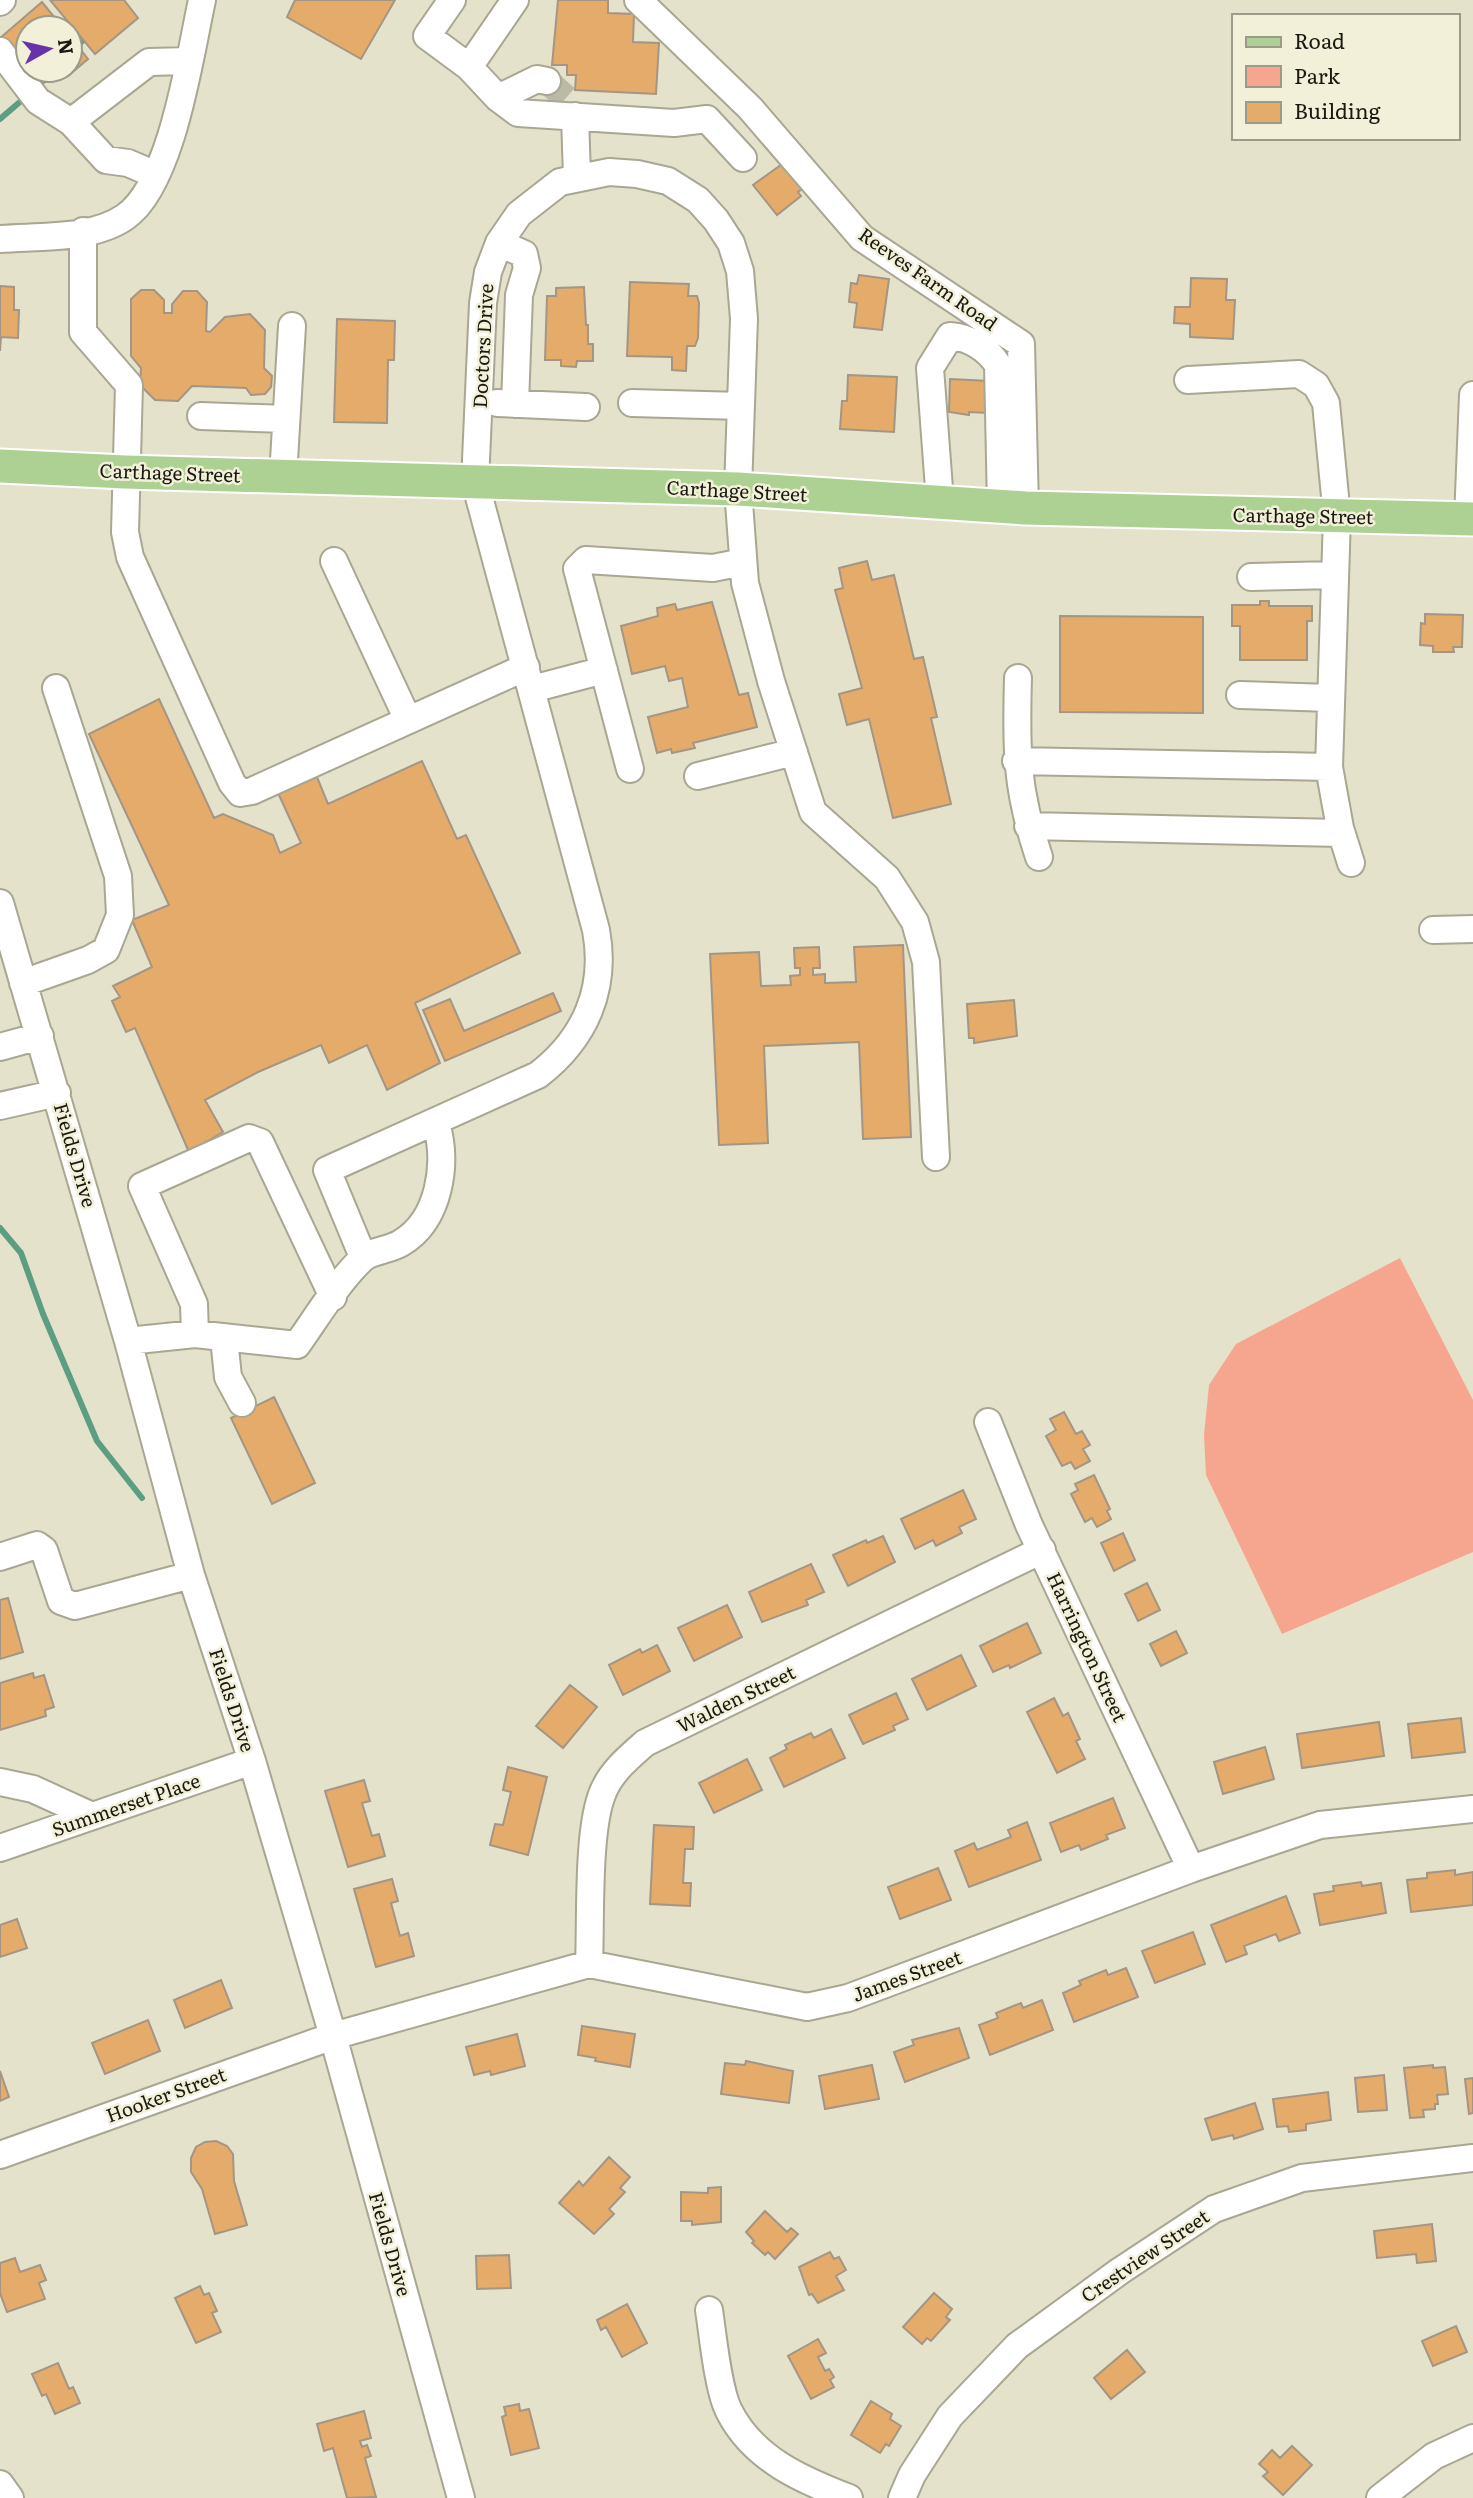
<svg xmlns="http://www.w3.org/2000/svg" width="1473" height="2498" font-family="Literata,serif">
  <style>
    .green { fill: #f6a68f }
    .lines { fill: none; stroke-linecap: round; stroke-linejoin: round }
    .stream { stroke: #5c9e81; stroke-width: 6 }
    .building { fill: #e4ab6a; stroke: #a49585; stroke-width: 2 }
    .minor-tunnel { stroke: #bcbaa7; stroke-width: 26; stroke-dasharray: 26 13; stroke-linecap: butt }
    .minor-casing { stroke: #a9a691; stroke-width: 30 }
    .major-casing { stroke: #fff; stroke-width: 37 }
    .minor { stroke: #fff; stroke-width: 26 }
    .major { stroke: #add192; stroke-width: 33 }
    .labels { text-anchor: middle; stroke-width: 5; stroke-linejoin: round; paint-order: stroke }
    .street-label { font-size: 19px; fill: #1a1911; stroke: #f2f0d9 }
  </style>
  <rect width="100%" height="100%" fill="#e5e2cc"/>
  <path class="green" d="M1400,1258L1473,1400V1552L1282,1634L1206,1475L1204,1435L1209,1385L1236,1344Z"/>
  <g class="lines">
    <path class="stream" d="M70,54L88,35
      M36,88L54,70
      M0,119L28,95
      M0,1228L21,1253L43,1314L97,1441L142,1498"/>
  </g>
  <path class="building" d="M50,0H124L138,18L95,54Z
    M395,0L361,59L287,17L295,0Z
    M558,0H608V13L634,14L633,42L659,43L656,94L575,90L576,75H567V65H552Z
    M42,2L63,28H28V70H70V36L88,59L68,76L30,75L0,38Z
    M789,159L809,184L798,192L801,196L777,215L753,185Z
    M859,275L889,279L882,330L854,327L857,303L849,302L851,283L857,284Z
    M1191,278L1227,279L1226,300H1235L1233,339L1190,337V324L1174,323L1175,307H1190Z
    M630,282L689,284L688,296H697L699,303L698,338L695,346H687L686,371L672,370V357L627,356Z
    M0,286L14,287V310H19L18,338L1,337L0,351Z
    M584,287L586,325H588V344H593V361H577L576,367L561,366V360H545L547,296H556V288Z
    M141,290H154L164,300V313H172V304L183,291H197L207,302L206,331L210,332L225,317L250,314L265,330L264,368L272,376L271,387L265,394L251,395L246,388L192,386L178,401L155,400L140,385L141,368L131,356V299Z
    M337,319L395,321L394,360H388L387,423L334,422Z
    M848,375L897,377L894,432L840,429L842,401H847Z
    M950,379L989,381L988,413L969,412V415L949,412Z
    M867,561L872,580L894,575L914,659L923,657L937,717L931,718L951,804L893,818L869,719L847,725L839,694L862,688L835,590L843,588L839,568Z
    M1260,601H1269V606H1312V621H1307V660H1240V626H1232V605H1260Z
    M712,602L739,695L748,693L757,727L693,743L695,748L672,753L671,749L657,753L648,717L688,707L682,678L669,681L665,666L632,674L621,626L658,616L657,608L675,604L677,610Z
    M1425,614L1463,615L1462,647H1453L1454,652H1433V646L1420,645L1421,623L1425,624Z
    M1060,616L1203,617V713L1060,712Z
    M159,699L214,818L223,814L273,835L280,853L301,843L278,793L317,777L328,804L422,761L457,839L466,835L520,953L415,1003L440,1063L387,1090L367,1045L329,1063L321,1045L258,1072L205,1100L223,1132L189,1152L135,1028L126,1032L112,1001L120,997L113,986L152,967L132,920L169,905L89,734Z
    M903,945L911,1137L863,1139L859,1042L764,1046L768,1143L719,1145L710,954L759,952L761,986L791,985L790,976L800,975V968H795L794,948L819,947L820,968H813V975L825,974V983L856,982L854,947Z
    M553,993L561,1011L445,1061L423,1010L450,999L464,1031Z
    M1014,1000L1017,1036L974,1043V1038H969L967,1004Z
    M274,1397L315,1483L272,1504L231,1418Z
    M1064,1412L1076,1434L1082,1431L1090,1445L1083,1449L1090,1461L1075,1469L1071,1462L1062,1466L1046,1436L1056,1430L1050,1419Z
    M1094,1475L1110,1509L1107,1511L1111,1519L1097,1527L1092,1518L1085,1522L1071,1494L1078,1490L1075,1484Z
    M963,1490L976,1519L959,1527L962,1533L936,1546L933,1540L915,1549L901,1519Z
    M1123,1533L1135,1560L1114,1571L1101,1543Z
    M883,1536L895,1562L848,1586L833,1555L866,1540L867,1543Z
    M811,1564L824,1592L806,1600L808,1605L762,1622L749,1592Z
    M1147,1583L1160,1610L1138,1621L1125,1594Z
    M8,1598L23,1652L0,1659V1600Z
    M727,1605L742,1637L694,1661L678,1628Z
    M1027,1623L1041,1653L1010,1668L1009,1665L993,1672L980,1646Z
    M1176,1631L1187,1653L1161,1666L1150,1644Z
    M657,1645L670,1671L623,1695L609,1665L640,1649L642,1653Z
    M961,1655L976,1686L927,1710L912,1679Z
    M33,1673L34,1678L44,1675L54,1707L45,1710L46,1716L0,1730V1683Z
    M570,1685L597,1707L563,1748L536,1726Z
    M896,1693L908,1719L893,1726L895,1730L863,1744L849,1715Z
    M1054,1698L1063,1716L1068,1713L1080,1739L1076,1741L1085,1759L1057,1773L1027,1712Z
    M1461,1718L1465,1752L1412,1758L1408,1724Z
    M1379,1722L1384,1756L1302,1768L1297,1734Z
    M831,1729L845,1758L784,1787L770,1758L787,1749L785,1745L811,1733L814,1738Z
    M1265,1747L1274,1779L1223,1794L1214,1762Z
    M747,1759L762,1790L714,1813L699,1783Z
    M508,1767L547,1777L528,1855L490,1845L495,1824L503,1825L511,1792L503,1790Z
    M364,1780L370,1801L362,1803L372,1836L379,1834L385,1856L348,1867L325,1791Z
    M1113,1798L1125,1828L1106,1835L1108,1839L1081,1850L1079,1845L1061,1852L1050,1823Z
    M1027,1822L1041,1860L969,1887L955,1851L974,1843L977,1850L1011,1837L1008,1830Z
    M654,1825L694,1827L693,1849H685L683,1883H691L690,1906L650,1904Z
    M938,1868L951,1900L900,1919L888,1887Z
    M1455,1870V1875L1473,1872V1905L1411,1912L1407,1880L1427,1878V1873Z
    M392,1879L398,1901L391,1903L400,1936L408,1933L414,1956L376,1967L354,1889Z
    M1361,1882L1362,1886L1381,1883L1386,1913L1320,1925L1314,1894L1334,1891L1333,1886Z
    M1286,1896L1300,1933L1279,1941L1276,1934L1244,1946L1247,1954L1226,1962L1211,1925Z
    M17,1919L27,1948L0,1957V1925Z
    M1193,1932L1205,1964L1155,1983L1142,1951Z
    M1126,1968L1138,1997L1074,2022L1063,1993L1081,1985L1079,1981L1106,1970L1108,1975Z
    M221,1980L232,2008L185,2028L174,2000Z
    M1042,2000L1053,2030L990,2055L979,2025L998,2018L996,2013L1021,2003L1023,2008Z
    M148,2020L160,2051L105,2074L92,2043Z
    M582,2026L635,2034L630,2067L595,2061L596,2058L578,2055Z
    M959,2028L969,2058L905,2082L894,2052L914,2045L912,2040Z
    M517,2034L525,2066L491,2075L490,2071L474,2075L466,2047Z
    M746,2061L793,2071L789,2103L721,2094L725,2063L745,2065Z
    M872,2065L879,2099L825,2109L819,2076Z
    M1433,2065V2068L1445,2067L1448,2094L1437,2095L1438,2104H1435V2109L1423,2110L1424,2117L1410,2118L1404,2068Z
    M0,2071L9,2097L0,2101Z
    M1384,2075L1387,2110L1358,2112L1355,2078Z
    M1473,2078V2113L1469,2114L1465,2079Z
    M1328,2092L1331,2120L1306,2124V2130L1289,2132L1288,2126L1277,2127L1273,2099Z
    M1255,2103L1263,2129L1234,2139L1233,2135L1212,2140L1205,2119Z
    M216,2141L227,2146L233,2154L234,2181L247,2225L215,2234L202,2189L191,2172V2158L196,2147L205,2142Z
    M609,2157L630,2177L620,2188L625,2192L609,2209L614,2214L594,2234L559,2203L579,2181L583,2186Z
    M721,2187V2222L692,2225V2221H681V2192L708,2193V2188Z
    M765,2211L787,2232L791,2228L798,2234L775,2259L768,2252L765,2255L752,2243L754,2241L746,2232Z
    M1432,2224L1436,2261L1417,2263L1416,2254L1377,2258L1374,2231Z
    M830,2252L834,2259L839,2257L846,2270L836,2276L844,2290L818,2303L812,2294L809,2295L799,2267Z
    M509,2255L511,2288L477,2289L476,2256Z
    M15,2258L20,2272L40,2265L46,2280L39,2283L45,2299L7,2312L0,2293V2263Z
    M200,2286L204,2295L209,2293L217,2311L212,2313L221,2332L196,2343L175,2298Z
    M934,2293L952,2309L946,2317L950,2320L931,2341L927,2338L922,2344L903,2327Z
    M627,2304L647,2343L622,2357L606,2327L601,2330L597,2320Z
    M1456,2326L1467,2352L1433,2366L1422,2341Z
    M818,2339L826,2353L818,2357L825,2371L829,2369L834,2377L830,2380L834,2387L811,2399L788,2356Z
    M1127,2350L1145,2372L1111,2399L1094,2378Z
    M58,2363L69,2389L73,2387L80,2403L55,2414L46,2394L42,2396L32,2374Z
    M871,2401L892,2414L890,2419L901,2426L889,2446L886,2444L880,2453L851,2435Z
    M519,2404L520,2411L529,2409L539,2448L511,2455L502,2417L506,2415L504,2407Z
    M364,2411L371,2438L360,2441L362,2447L367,2445L371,2456L365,2458L376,2497L347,2498L333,2448L324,2451L317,2424Z
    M1292,2446L1312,2465L1283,2495L1263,2476L1268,2472L1259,2464L1272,2450L1280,2458Z"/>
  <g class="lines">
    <path class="minor-tunnel" d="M547,81L566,98"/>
    <g class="minor-casing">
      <path id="minor" d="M452,0L427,36L469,67L515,0
        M638,0L750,108L862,238L1021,344L1025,508
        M0,2L2,0
        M0,51L38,101L71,122L106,160L128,163L156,175
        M469,67L498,98L518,113L674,123L707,119L743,158
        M498,98L537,79L547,81
        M575,116L577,177
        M71,122L149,62L189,61
        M83,231V332L129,385L125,532L130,557L232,783L240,793L252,791L526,667
        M0,239C38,236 92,240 125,217C172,185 190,55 202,0
        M499,243L524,254L527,268L519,295L515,404
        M1188,380L1299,374L1316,385L1326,403L1337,517L1329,767L1340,828L1351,863
        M497,403L586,407
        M632,403L741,406
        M201,416L286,419
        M283,477L292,326
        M940,502L930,368L950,336C969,337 988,349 998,365L1001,507
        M1468,519L1473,395
        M334,561L408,720
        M1251,577L1335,575
        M1018,678C1016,749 1016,789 1039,857
        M532,689L604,670
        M1240,695L1330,698
        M1016,761L1329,767
        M630,769L577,569L586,560L713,568L743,562
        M698,776L794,752
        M1028,826L1341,833
        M0,903L128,1341L191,1575L252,1761L333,2036L461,2498
        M1433,930L1473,929
        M23,983L88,960L106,950L120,915L118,876L56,688
        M0,1047L40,1036
        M0,1106L57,1093
        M363,1257L327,1170L538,1075C585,1039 607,989 596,930L475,482L483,303L488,272L499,243L519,214L560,182L609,172L637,174L668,181L698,200L716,220L731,243L740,271L744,319L738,489L745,583L771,681L813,812L887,878L915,922L926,962L936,1157
        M195,1334L194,1304L142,1186L249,1138L260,1142L333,1297
        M224,1338L228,1377L242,1403
        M128,1341L195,1334L297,1345C317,1317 337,1283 362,1259C370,1251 390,1250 401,1243C440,1220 448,1163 436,1123
        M988,1422L1029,1525L1191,1869
        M0,1557L37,1545L44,1550L61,1601L75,1606L191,1575
        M0,1782L33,1789L92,1816
        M0,1848L252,1761
        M589,1964C591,1921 587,1829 603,1792C611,1772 629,1757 645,1743L1042,1550
        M0,2155L333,2036L589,1964L807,2007L848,1998L1191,1869L1320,1825L1473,1809
        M709,2310C713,2336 718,2390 729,2411C753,2459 802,2480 849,2498
        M0,2484L10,2498
        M902,2498L912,2475L950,2416L1017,2346L1120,2271L1214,2209L1302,2178L1473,2158
        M1380,2498L1434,2456L1473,2438"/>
    </g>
    <g class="major-casing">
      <path id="major" d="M0,466L125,472L738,489L1025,508L1473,519"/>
    </g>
    <use href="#minor" class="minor"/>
    <use href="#major" class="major"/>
  </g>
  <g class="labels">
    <g class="street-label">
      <text transform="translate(928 279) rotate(35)" y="7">Reeves Farm Road</text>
      <text transform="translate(483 346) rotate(-87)" y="7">Doctors Drive</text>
      <text transform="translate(170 473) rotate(2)" y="7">Carthage Street</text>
      <text transform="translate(737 491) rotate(3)" y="7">Carthage Street</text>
      <text transform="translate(1303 516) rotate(1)" y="7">Carthage Street</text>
      <text transform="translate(75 1155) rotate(74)" y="7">Fields Drive</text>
      <text transform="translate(1087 1647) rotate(65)" y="7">Harrington Street</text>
      <text transform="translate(736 1699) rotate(-26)" y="7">Walden Street</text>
      <text transform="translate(232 1700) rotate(72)" y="7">Fields Drive</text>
      <text transform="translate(126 1805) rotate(-19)" y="7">Summerset Place</text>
      <text transform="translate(907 1976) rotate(-20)" y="7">James Street</text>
      <text transform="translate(166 2095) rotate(-20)" y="7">Hooker Street</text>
      <text transform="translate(390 2244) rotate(74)" y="7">Fields Drive</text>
      <text transform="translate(1145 2256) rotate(-34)" y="7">Crestview Street</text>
    </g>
  </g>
  <rect x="1232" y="14" width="228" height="126" fill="#f2f0d9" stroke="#9c9a89" stroke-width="2"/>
  <rect x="1246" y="37" width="35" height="10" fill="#add192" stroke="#9c9a89" stroke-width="2"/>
  <text x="1294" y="49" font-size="21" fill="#1a1911">Road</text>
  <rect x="1246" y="66" width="35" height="21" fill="#f6a68f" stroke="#9c9a89" stroke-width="2"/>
  <text x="1294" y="84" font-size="21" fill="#1a1911">Park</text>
  <rect x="1246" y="102" width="35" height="21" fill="#e4ab6a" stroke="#9c9a89" stroke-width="2"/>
  <text x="1294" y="119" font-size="21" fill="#1a1911">Building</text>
  <g transform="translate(49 49) rotate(82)"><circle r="33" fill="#f2f0d9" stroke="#9c9a89" stroke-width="2"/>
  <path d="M0-5L12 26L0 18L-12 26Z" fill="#6832a9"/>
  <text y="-10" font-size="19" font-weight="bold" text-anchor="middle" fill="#1a1911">N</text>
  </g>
</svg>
